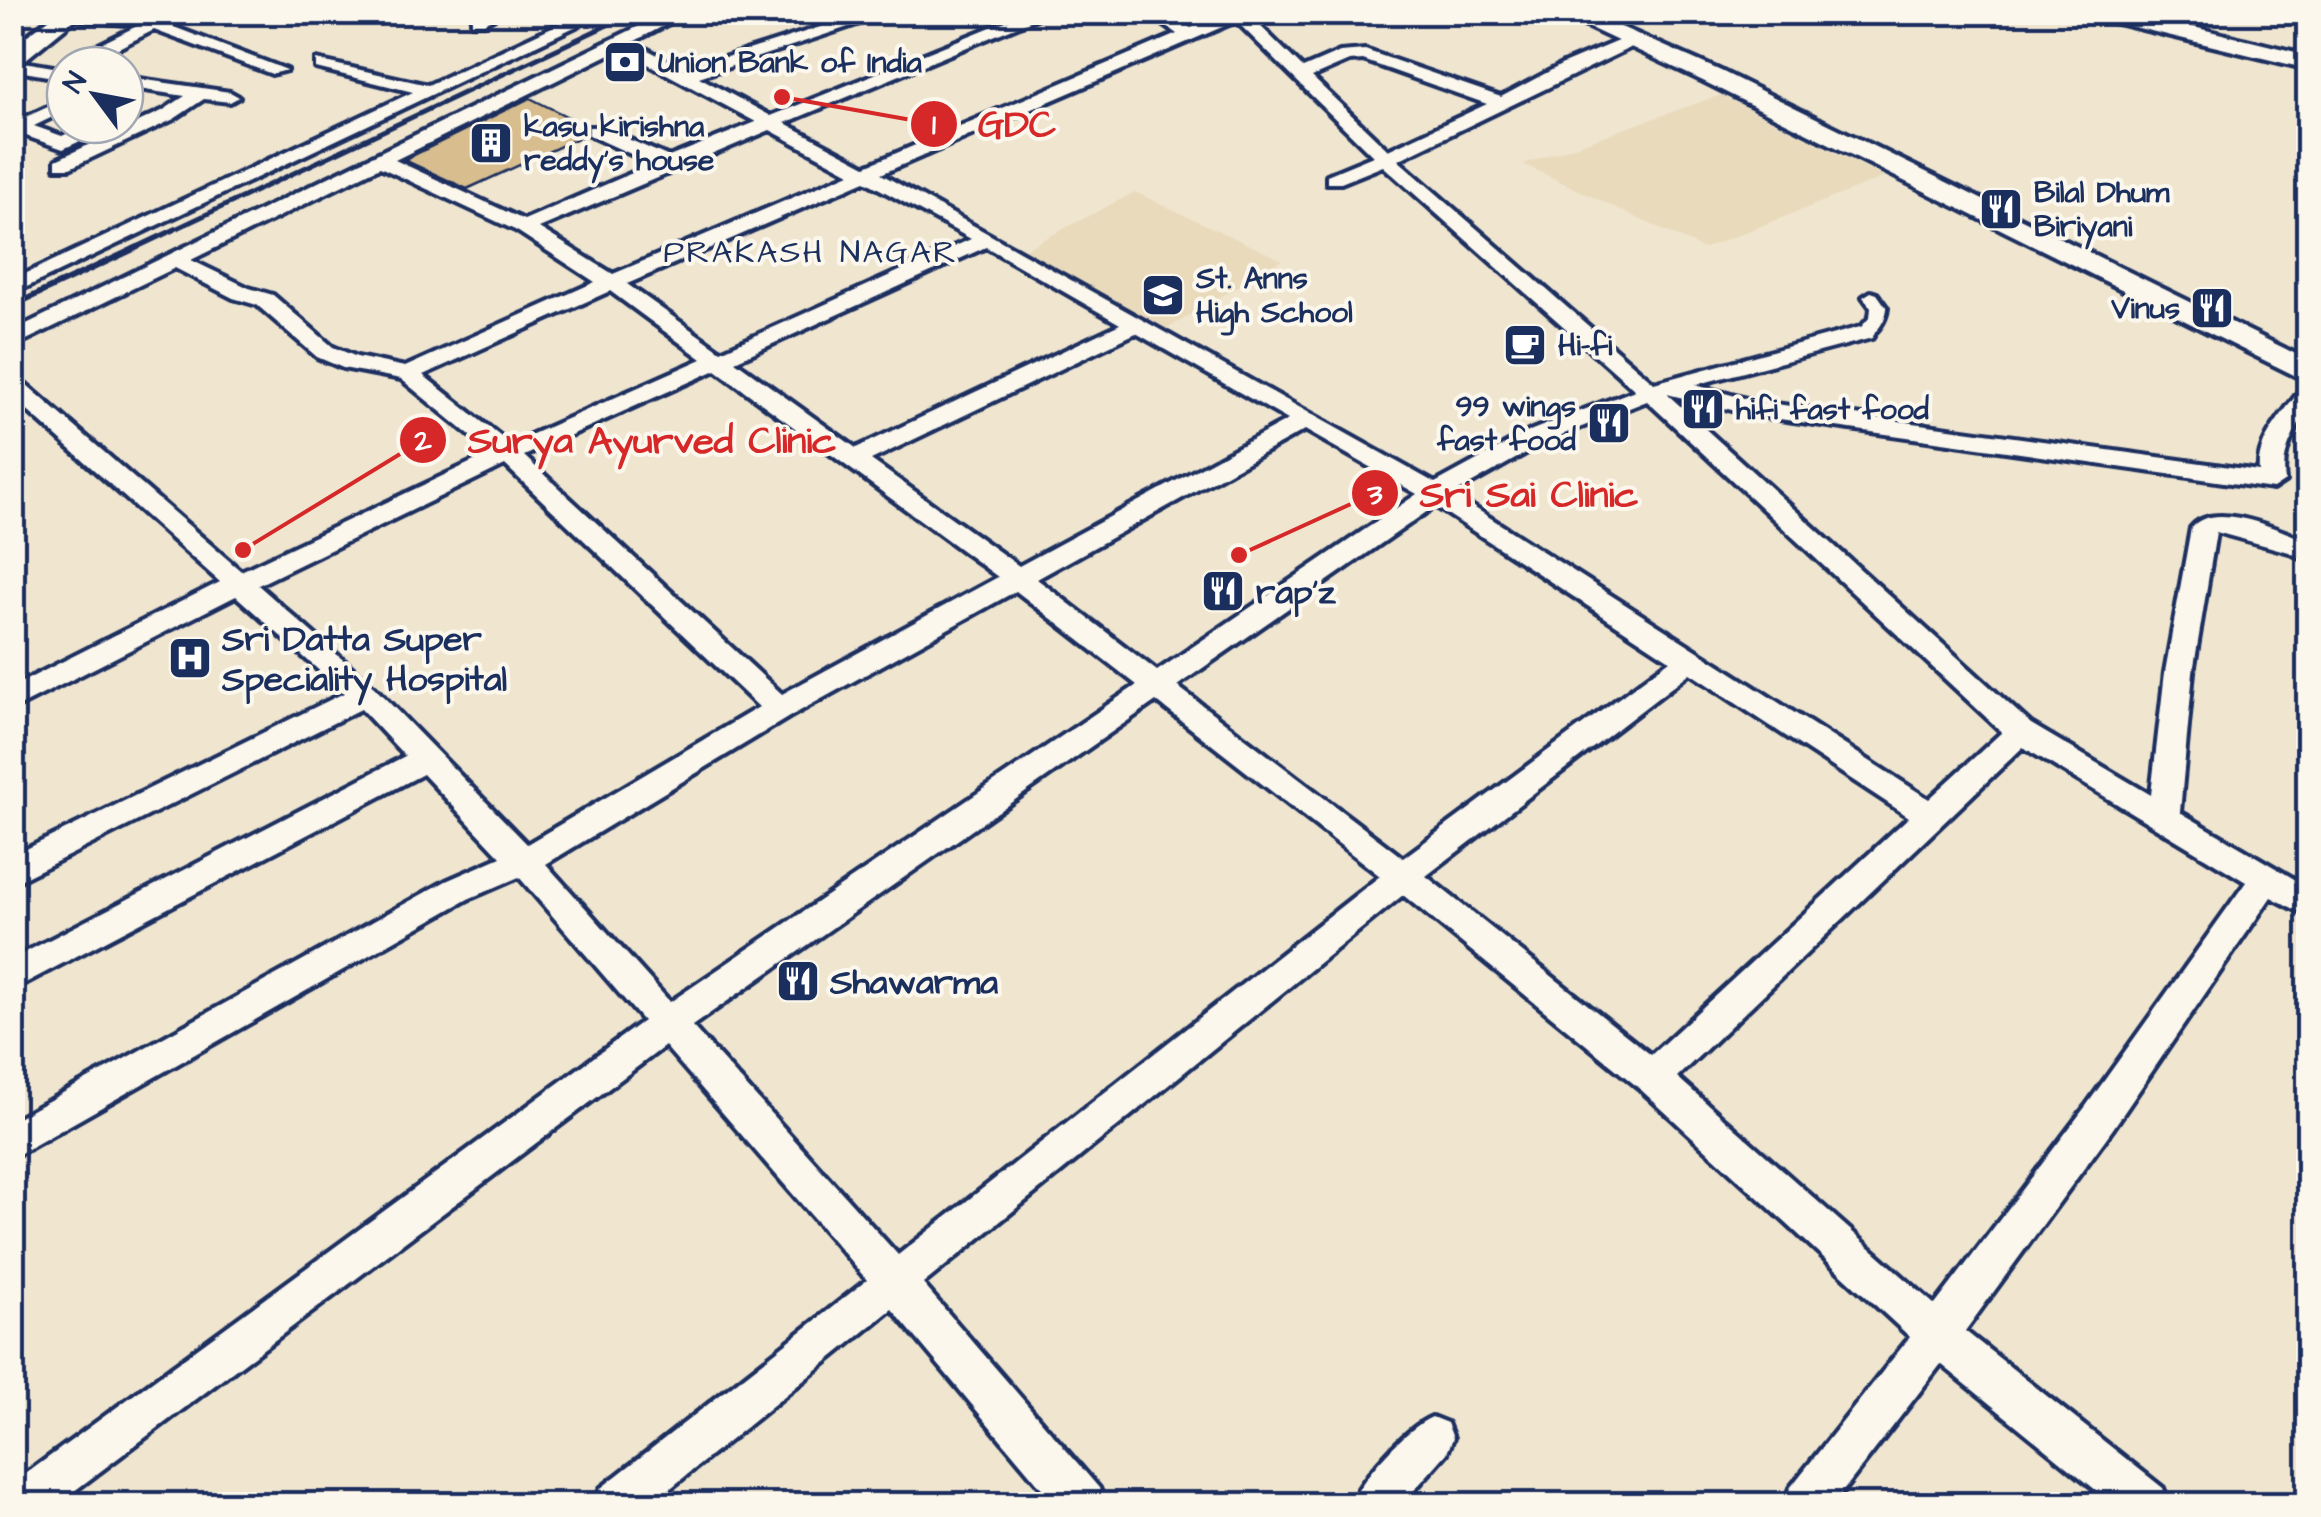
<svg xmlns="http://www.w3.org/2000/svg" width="2321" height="1517" font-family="'Architects Daughter',sans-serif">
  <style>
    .built { fill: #e9dabc }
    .building { fill: #d8be8e; stroke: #1b2f5e; stroke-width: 2.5 }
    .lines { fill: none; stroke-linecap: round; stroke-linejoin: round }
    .pedestrian-casing { stroke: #1b2f5e; stroke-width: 8 }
    .minor-casing { stroke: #1b2f5e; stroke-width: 8 }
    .secondary-casing { stroke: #1b2f5e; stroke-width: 8 }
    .pedestrian { fill: #fbf7ec; fill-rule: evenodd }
    .minor { fill: #fbf7ec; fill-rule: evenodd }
    .secondary { fill: #fbf7ec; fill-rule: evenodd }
    .rail-far1 { stroke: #1b2f5e; stroke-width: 5 }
    .rail { stroke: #1b2f5e; stroke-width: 6 }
    .labels { text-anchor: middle; stroke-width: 8; stroke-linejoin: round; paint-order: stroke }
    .far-poi-label { font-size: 30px; font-weight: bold; fill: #1b2f5e; stroke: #fbf7ec; text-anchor: start }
    .far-neighbourhood-label { font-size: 32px; letter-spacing: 2.5px; fill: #1b2f5e; stroke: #fbf7ec }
    .poi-label { font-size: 35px; font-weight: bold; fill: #1b2f5e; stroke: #fbf7ec; text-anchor: start }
    .leader { fill: none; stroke: #d62828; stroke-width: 4 }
    .callout-dot { fill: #d62828; stroke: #fbf7ec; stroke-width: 4 }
    .mark-label { font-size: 30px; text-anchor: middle; font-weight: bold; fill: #fff }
    .callout-label { font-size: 38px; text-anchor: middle; font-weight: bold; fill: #d62828; stroke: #fbf7ec; stroke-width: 8; stroke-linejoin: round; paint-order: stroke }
  </style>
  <rect width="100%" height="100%" fill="#f0e6d0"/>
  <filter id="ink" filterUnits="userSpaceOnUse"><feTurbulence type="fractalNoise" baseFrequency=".01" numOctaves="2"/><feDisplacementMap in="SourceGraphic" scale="20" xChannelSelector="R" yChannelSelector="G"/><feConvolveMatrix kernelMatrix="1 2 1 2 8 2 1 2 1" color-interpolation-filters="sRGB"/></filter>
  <g filter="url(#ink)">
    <path class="built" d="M1720,95L1885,177L1703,249L1523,164Z
      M1135,192L1282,260L1167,329L1019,252Z"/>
    <path class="building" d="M530,98L586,126L585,135L467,189L404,160Z"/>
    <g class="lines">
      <g class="pedestrian-casing">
        <path id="pedestrian" d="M1871,292L1877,294L1887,308C1886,320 1877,335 1864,338L1856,333L1870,317L1871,308L1863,297Z"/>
      </g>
      <g class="minor-casing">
        <path id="minor" d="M64,12L137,13L287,70L272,74L154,30L85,65L65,67L66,61L139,25L71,19Z
          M481,12H504L484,23H472V17Z
          M584,12H606L12,294V280L413,92L316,68V60L428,85Z
          M668,12H690L633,42L686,70L867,12H893L699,77L771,116L1028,12H1051L785,123L866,166L1177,34L1146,12H1166L1191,28L1228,12H1251L1249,15L1303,68L1340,52L1365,50L1501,97L1563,64L1632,35L1638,36V44L1398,160L1654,383L1864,326L1872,328L1875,333L1872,338L1695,385L1754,401L2259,471C2256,441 2283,414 2300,390L2308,388C2308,429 2279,437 2285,481L2273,489L1752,415L1667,394L2031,724L2151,795L2165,672L2191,528C2213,499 2279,530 2308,541V562L2289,552L2216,532L2193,672L2180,812L2308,887V916L2271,897L2112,1130L1965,1331L2163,1488L2169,1504H2113L1941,1364L1833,1504H1784L1790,1488L1910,1337L1639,1088L1403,895L923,1284L1099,1488L1105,1504H1055L892,1309L651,1504H595L601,1488L867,1280L665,1046L57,1504H12V1484L643,1021L519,877L468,899L12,1158V1121L446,881L501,857L423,774L12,990V959L405,756L361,709L12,884V856L344,693L236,596L12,710V687L220,582L12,397V377L20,379L241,571L491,453L401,379L343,368L317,357L257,305L233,298L175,268L12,347V331ZM1236,21L1373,156L1327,175V183H1341L1383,166L1635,390L1532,430L1435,483L881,174ZM620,49L756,122L669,157L601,127H589V135L653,164L524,220L395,160ZM1363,60L1487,104L1388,150L1312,77L1349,61ZM770,130L850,173L613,274L539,228ZM380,167L517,231L595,282L405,367L357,357L333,347L273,295L249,288L191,260ZM865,181L971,239L721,351L627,284ZM986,247L1120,324L856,448L735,361ZM610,291L702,359L510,444L423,375ZM1136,333L1288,420L1019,566L871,460ZM716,370L998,577L782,694L524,456ZM1647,401L2002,732L1929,799L1453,494L1549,440ZM1305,430L1417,494L1157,671L1037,579ZM505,465L759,707L527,844L375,688L258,585ZM1435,506L1670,660L1403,858L1177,686ZM1016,591L1137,685L670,1002L546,864L789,717ZM1690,673L1909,817L1651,1055L1426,876ZM1156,701L1380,876L898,1255L692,1026ZM2023,747L2246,882L2086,1106L1935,1305L1677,1077Z
          M2188,12H2206L2186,30H2174V24Z
          M12,60L65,69V79L12,70Z
          M125,77L230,92L239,97L230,102L204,99L174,119L70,168H56V160L162,111L185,96L125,87Z
          M65,99V111L34,126L62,136L86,125H106L104,130L63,149L12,131L13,123Z
          M1432,1417L1447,1423L1453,1438L1447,1453L1402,1504H1351C1361,1478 1406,1428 1432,1417Z"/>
      </g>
      <g class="secondary-casing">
        <path id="secondary" d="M58,12H84L20,64L12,66V47Z
          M1556,12H1587L1721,71L2308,360V382L1703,81Z
          M2090,12H2132L2308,55V69L2093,17Z"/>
      </g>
      <use href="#pedestrian" class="pedestrian"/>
      <use href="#minor" class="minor"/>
      <use href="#secondary" class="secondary"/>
      <path class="rail-far1" d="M133,249L635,12"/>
      <path class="rail" d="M12,306L138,247"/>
    </g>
  </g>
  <defs>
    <g id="bank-square" transform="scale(2.25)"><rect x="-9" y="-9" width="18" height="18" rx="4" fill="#1b2f5e" stroke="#fbf7ec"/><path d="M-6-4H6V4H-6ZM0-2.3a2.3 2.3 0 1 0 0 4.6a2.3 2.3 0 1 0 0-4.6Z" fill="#fff"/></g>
    <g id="building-square" transform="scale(2.25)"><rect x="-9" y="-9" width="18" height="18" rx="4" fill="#1b2f5e" stroke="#fbf7ec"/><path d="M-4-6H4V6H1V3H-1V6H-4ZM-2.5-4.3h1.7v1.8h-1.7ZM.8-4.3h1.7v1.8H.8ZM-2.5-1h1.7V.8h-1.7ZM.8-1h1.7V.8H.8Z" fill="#fff"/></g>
    <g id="restaurant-square" transform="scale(2.25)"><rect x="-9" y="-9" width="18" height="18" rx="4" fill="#1b2f5e" stroke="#fbf7ec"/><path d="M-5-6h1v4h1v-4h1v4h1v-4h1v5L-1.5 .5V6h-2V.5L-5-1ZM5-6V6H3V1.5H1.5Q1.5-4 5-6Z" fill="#fff"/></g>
    <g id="school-square" transform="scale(2.25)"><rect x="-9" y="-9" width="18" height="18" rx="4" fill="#1b2f5e" stroke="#fbf7ec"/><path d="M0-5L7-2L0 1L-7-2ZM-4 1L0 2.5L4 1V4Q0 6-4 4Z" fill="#fff"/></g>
    <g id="cafe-square" transform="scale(2.25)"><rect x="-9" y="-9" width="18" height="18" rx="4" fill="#1b2f5e" stroke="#fbf7ec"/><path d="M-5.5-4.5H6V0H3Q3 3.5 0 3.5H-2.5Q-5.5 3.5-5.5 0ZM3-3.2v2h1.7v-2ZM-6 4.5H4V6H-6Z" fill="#fff"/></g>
    <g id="hospital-square" transform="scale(2.25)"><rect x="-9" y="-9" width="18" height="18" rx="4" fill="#1b2f5e" stroke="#fbf7ec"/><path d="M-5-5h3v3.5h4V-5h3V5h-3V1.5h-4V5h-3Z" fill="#fff"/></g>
  </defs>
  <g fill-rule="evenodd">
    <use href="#bank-square" x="625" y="62"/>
    <use href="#building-square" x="491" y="143"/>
    <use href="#restaurant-square" x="2001" y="209"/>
    <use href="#school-square" x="1163" y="295"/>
    <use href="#restaurant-square" x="2212" y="308"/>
    <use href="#cafe-square" x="1525" y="345"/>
    <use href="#restaurant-square" x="1703" y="409"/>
    <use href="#restaurant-square" x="1609" y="423"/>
    <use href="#restaurant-square" x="1223" y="591"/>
    <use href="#hospital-square" x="190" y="658"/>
    <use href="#restaurant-square" x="798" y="981"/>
  </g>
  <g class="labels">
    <g class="far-poi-label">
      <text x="658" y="72">Union Bank of India</text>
      <text x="524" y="136">kasu kirishna<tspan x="524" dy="34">reddy's house</tspan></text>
      <text x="2034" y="202">Bilal Dhum<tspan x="2034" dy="34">Biriyani</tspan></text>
      <text x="1196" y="288">St. Anns<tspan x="1196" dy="34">High School</tspan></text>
      <text x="2180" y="318" text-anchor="end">Vinus</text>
      <text x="1558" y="355">Hi-fi</text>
      <text x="1576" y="416" text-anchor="end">99 wings<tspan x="1576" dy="34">fast food</tspan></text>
      <text x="1736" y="419">hifi fast food</text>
    </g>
    <g class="far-neighbourhood-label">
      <text x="811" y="262">PRAKASH NAGAR</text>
    </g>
    <g class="poi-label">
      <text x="1256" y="603">rap'z</text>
      <text x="222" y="650">Sri Datta Super<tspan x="222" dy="40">Speciality Hospital</tspan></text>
      <text x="830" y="993">Shawarma</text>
    </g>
  </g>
  <path class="leader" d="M782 97L934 124M243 550L423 440M1239 555L1375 493"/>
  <g class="callout-dot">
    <circle cx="782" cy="97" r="10"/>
    <circle cx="243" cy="550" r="10"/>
    <circle cx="1239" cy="555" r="10"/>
    <circle cx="934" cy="124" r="25"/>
    <circle cx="423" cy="440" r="25"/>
    <circle cx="1375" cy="493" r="25"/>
  </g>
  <g class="mark-label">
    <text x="934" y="134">1</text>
    <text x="423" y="450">2</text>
    <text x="1375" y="504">3</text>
  </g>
  <g class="callout-label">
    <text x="1017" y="137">GDC</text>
    <text x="652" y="453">Surya Ayurved Clinic</text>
    <text x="1529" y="507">Sri Sai Clinic</text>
  </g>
  <rect width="2321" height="1517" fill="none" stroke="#fbf7ec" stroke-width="50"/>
  <rect x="25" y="25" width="2271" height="1467" fill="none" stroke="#1b2f5e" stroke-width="4" filter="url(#ink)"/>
  <g transform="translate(95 95) rotate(302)"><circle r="48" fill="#fbf7ec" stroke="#a1a7b3" stroke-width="2.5"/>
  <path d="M0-8L18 38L0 25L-18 38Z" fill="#1b2f5e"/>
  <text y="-15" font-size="28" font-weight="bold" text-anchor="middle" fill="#1b2f5e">N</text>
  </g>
</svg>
